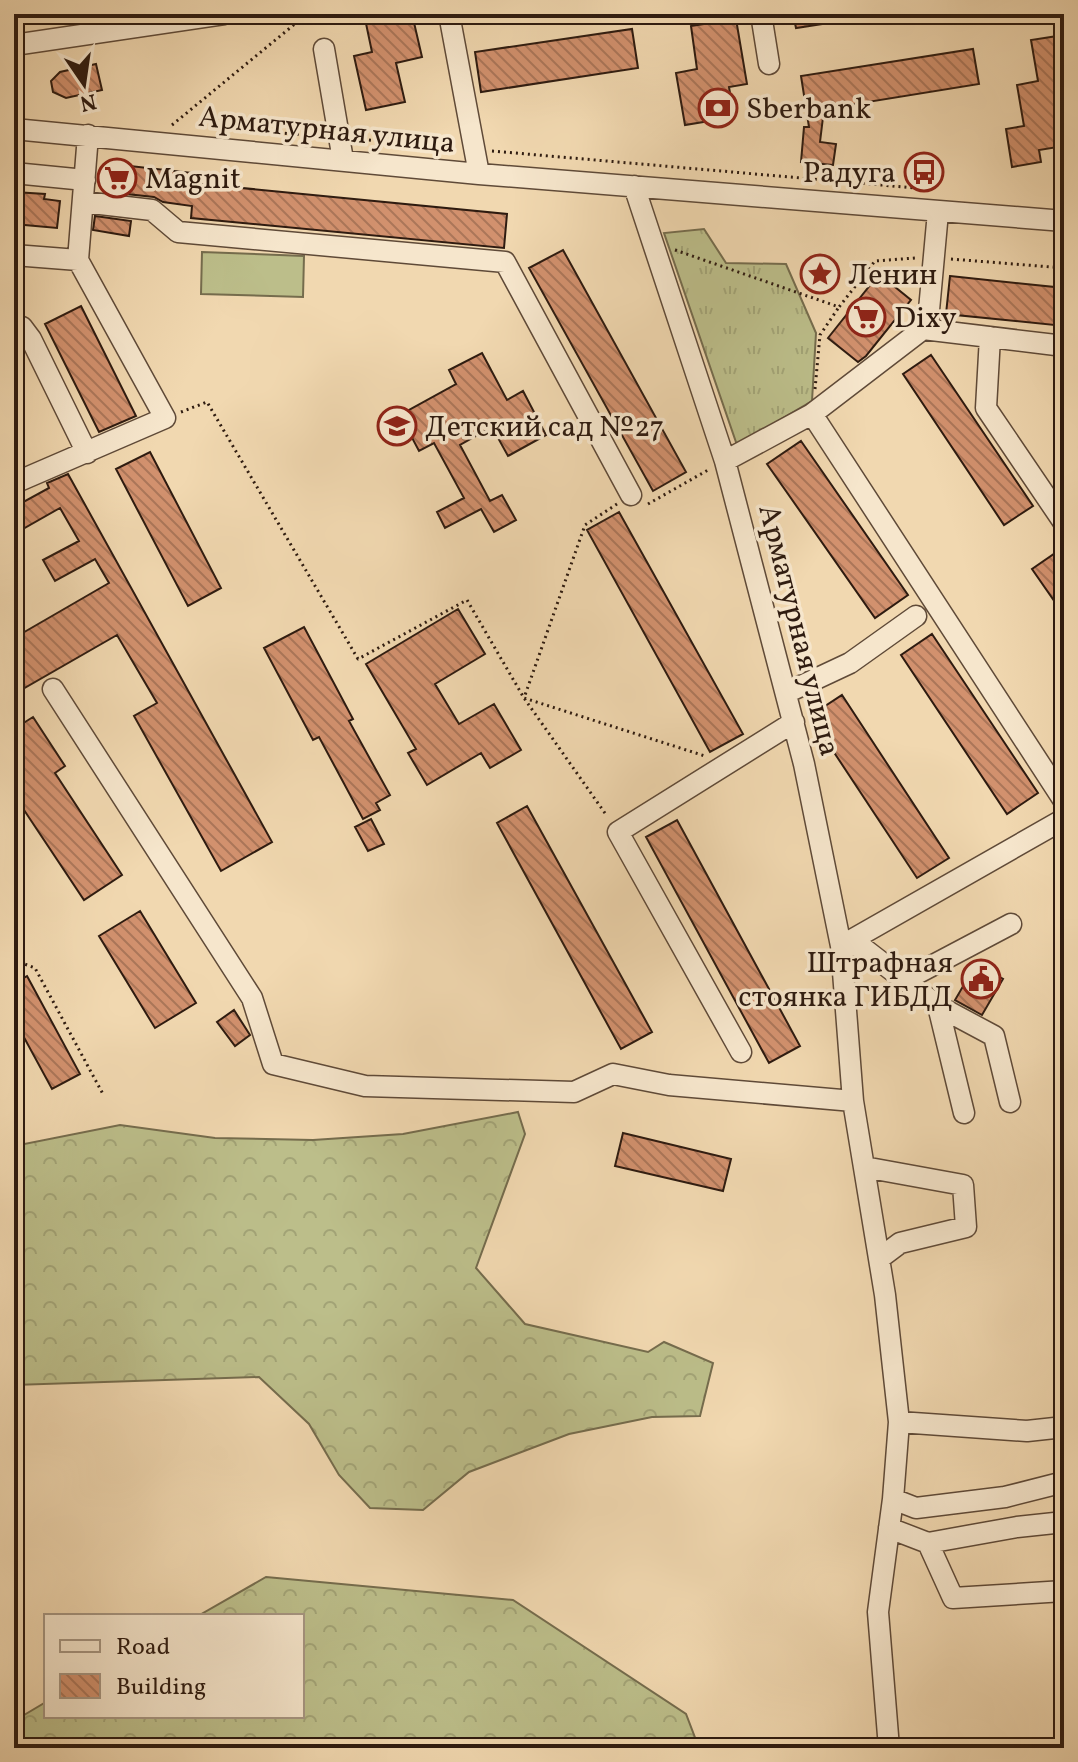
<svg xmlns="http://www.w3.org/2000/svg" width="1078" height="1762" font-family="Vollkorn,serif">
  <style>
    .grass { fill: url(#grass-tufts); stroke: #756c4d; stroke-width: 2 }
    .forest { fill: url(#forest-crowns); stroke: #756c4d; stroke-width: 2 }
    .garden { fill: #bcbe8a; stroke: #756c4d; stroke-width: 2 }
    .building { fill: url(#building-back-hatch); stroke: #2e1b10; stroke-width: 2 }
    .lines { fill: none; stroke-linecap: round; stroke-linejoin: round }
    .minor-casing { stroke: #5f4a38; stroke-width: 23 }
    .path { stroke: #2e1b10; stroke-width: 3; stroke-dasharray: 2 4; stroke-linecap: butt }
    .minor { stroke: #f6e6cc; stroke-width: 20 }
    .labels { text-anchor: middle; stroke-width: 7; stroke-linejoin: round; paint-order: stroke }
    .poi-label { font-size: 30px; fill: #2e1b10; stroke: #f6e6cc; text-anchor: start }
    .street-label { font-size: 30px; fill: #2e1b10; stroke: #f6e6cc }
  </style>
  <defs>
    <pattern id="grass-tufts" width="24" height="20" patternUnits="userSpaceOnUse" patternTransform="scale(2)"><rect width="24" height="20" fill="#bcbe8a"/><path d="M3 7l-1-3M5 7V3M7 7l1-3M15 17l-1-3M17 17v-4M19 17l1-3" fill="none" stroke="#a2a376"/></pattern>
    <pattern id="forest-crowns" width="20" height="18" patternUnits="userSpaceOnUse" patternTransform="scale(2)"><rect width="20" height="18" fill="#bcbe8a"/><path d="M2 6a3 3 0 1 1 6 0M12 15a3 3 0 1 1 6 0" fill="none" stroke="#a2a376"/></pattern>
    <pattern id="building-back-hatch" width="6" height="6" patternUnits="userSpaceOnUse" patternTransform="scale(2)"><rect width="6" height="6" fill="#d2916e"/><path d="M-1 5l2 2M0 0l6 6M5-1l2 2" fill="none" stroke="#ab7659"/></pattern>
  </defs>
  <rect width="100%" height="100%" fill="#f1d8b0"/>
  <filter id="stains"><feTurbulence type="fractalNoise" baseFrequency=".0025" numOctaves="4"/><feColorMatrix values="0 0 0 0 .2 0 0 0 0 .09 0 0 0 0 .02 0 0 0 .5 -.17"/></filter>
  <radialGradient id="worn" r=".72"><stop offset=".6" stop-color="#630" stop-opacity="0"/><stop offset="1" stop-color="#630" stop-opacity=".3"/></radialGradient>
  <path class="grass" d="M704,229L726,263L786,264L816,333L812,401L737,445L664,233Z"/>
  <path class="forest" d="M518,1112L525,1134L476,1268L525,1324L648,1352L664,1342L713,1363L700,1416L652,1417L569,1434L469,1472L423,1510L370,1508L339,1475L309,1424L259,1377L14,1385V1146L120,1125L215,1138L313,1140L403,1134Z
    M266,1577L513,1600L686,1714L699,1748H14V1721L46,1702V1716H302V1616H198Z"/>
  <path class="garden" d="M202,252L304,256L303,297L201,294Z"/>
  <path class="building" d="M364,14H412L422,57L396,63L405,102L366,110L354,56L372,52Z
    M793,14H836V22L796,28Z
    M736,19L747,84L729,87L734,117L685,125L676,73L697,69L691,26Z
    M632,29L638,68L481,92L475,52Z
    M1064,35V146L1039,150L1041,162L1012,167L1006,129L1024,126L1017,85L1038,81L1031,40Z
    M973,49L979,84L824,109L820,142L836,144L833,165L801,162L804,127H809L801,76Z
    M96,64L102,90L66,98L53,92L51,81L60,72Z
    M112,164L193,173L191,183L507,214L504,248L191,218L192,206L163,202L154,197L108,192Z
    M14,192L45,194L44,199L60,201L57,228L14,224Z
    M95,216L131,221L129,236L93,230Z
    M563,250L686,472L653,491L529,268Z
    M879,274L911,300L866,356L858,362L828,338Z
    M950,276L1064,288V326L946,314Z
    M81,306L136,416L99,432L45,324Z
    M482,353L507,400L523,391L546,435L508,456L492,427L460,445L490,501L502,495L516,520L494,532L481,509L445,528L437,512L464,498L434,443L419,451L400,415L456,384L449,370Z
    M931,355L1033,506L1004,525L903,374Z
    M801,441L908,595L875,618L767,464Z
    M150,452L221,588L188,606L116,469Z
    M68,474L272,842L221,871L134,716L157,703L117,635L14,694V638L109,583L95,559L55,581L43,560L79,541L60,508L14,534V507L49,488L47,483Z
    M619,512L743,734L710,752L587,530Z
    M1064,547V615L1032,569Z
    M458,609L485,654L435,684L459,724L494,704L521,750L490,768L481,753L427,785L408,753L416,749L366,664Z
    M304,627L353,719L349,721L390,795L376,803L380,810L363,819L319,737L313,740L264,648Z
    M932,634L1038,793L1007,814L901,655Z
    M842,695L949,858L917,878L810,716Z
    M33,717L65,766L55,773L122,875L84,900L14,795V729Z
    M527,806L652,1032L621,1049L497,823Z
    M371,819L384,844L368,851L355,827Z
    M677,820L800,1046L769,1063L646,837Z
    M140,911L196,1003L155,1028L99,936Z
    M976,964L1003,979L982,1015L955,1000Z
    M27,976L80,1074L52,1089L14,1019V983Z
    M234,1010L250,1035L235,1046L217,1022Z
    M623,1133L731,1159L723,1191L615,1166Z"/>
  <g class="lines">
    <g class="minor-casing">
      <path id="minor" d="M449,14L479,174
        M761,14L769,64
        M14,45L224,14
        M324,49L343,160
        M14,129L479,174L1064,221
        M14,173L85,180
        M634,186L725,461L804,764L841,946L853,1101L885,1295L899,1422L893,1499L878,1612L889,1748
        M83,202L152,210L178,232L505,262L631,495
        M14,255L78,260
        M14,324L22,327L31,339L87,453
        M923,329L1064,346
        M990,337L986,408L1064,523
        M812,414L923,329L928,321L938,212
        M725,461L812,414L1064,801
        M19,481L165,418L78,260L88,135
        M53,689L252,998L273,1064L365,1086L574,1092L613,1074L669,1085L853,1101
        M786,693L850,663L916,616
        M841,946L1064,819
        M841,946L854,945L863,948L938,1006L964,1113
        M905,980L1011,924
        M938,1006L994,1036L1010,1102
        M741,1052L618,832L794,722
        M864,1167L963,1185L966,1227L900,1243L880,1258
        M899,1422L1027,1431L1064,1427
        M893,1499L916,1508L1005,1497L1064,1482
        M889,1528L928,1543L953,1598L1064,1591
        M928,1543L1017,1527L1064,1522"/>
    </g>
    <path class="path" d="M172,125L307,14
      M213,128L321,136
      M357,139L457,148
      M492,151L927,189
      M675,250L839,307L875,261L915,258
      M951,259L1064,268
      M815,389L820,335L839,307
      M181,412L207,402L358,659L467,600L524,698L607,816
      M617,504L585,525L524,698L705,756
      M648,504L708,470
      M14,960L35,968L104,1096"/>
    <use href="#minor" class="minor"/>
  </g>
  <defs>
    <g id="bank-ring" transform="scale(2)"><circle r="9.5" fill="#f6e6cc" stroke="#8f2418" stroke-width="1.5"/><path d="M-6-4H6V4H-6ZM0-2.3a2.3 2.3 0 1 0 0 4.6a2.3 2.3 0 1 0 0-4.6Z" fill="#8f2418"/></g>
    <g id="bus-ring" transform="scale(2)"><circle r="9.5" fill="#f6e6cc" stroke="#8f2418" stroke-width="1.5"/><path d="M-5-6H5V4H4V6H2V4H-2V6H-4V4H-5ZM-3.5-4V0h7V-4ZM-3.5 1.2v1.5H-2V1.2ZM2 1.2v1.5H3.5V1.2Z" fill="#8f2418"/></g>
    <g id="supermarket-ring" transform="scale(2)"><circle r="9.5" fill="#f6e6cc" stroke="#8f2418" stroke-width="1.5"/><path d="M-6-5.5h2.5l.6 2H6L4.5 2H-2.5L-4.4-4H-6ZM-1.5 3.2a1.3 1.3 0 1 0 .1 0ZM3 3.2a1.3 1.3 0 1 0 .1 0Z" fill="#8f2418"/></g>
    <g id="sight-ring" transform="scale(2)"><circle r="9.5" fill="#f6e6cc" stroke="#8f2418" stroke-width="1.5"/><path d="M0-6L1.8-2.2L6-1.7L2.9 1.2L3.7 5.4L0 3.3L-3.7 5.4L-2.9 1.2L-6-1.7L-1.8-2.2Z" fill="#8f2418"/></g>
    <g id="school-ring" transform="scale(2)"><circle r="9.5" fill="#f6e6cc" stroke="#8f2418" stroke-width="1.5"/><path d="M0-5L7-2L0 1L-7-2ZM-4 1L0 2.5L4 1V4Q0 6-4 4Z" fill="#8f2418"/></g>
    <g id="civic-ring" transform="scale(2)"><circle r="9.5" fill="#f6e6cc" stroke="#8f2418" stroke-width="1.5"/><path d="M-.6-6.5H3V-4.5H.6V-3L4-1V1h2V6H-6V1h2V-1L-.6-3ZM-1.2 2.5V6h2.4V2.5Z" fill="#8f2418"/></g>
  </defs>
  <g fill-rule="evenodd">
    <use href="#bank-ring" x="718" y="108"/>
    <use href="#bus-ring" x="924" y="172"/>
    <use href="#supermarket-ring" x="117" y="178"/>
    <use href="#sight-ring" x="820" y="274"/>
    <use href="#supermarket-ring" x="866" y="317"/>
    <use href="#school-ring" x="397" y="426"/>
    <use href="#civic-ring" x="981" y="979"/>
  </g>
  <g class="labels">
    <g class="poi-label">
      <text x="746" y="118">Sberbank</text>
      <text x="896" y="182" text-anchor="end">Радуга</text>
      <text x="145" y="188">Magnit</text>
      <text x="848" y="284">Ленин</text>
      <text x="894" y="327">Dixy</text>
      <text x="425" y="436">Детский сад №27</text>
      <text x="953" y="972" text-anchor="end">Штрафная<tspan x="953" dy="34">стоянка ГИБДД</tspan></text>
    </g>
    <g class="street-label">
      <text transform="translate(327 129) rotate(6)" y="10">Арматурная улица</text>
      <text transform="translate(800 630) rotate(76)" y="10">Арматурная улица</text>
    </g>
  </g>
  <rect width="1078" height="1762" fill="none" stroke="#f1d8b0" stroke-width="48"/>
  <rect x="16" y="16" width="1046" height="1730" fill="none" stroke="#2e1b10" stroke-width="4"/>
  <rect x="24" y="24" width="1030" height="1714" fill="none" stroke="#2e1b10" stroke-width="2"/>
  <rect x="44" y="1614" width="260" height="104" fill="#f6e6cc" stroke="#a69581" stroke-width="2"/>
  <rect x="60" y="1640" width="40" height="12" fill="#f6e6cc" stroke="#a69581" stroke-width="2"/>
  <text x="116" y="1654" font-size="24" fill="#2e1b10">Road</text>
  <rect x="60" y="1674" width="40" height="24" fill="url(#building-back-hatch)" stroke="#a69581" stroke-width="2"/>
  <text x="116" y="1694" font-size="24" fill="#2e1b10">Building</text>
  <g transform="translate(84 84) rotate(167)" stroke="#f6e6cc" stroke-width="6" paint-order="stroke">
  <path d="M0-6L14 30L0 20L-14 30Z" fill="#2e1b10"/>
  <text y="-12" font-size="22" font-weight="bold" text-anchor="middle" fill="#2e1b10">N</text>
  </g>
  <rect width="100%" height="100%" filter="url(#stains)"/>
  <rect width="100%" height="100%" fill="url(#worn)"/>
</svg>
